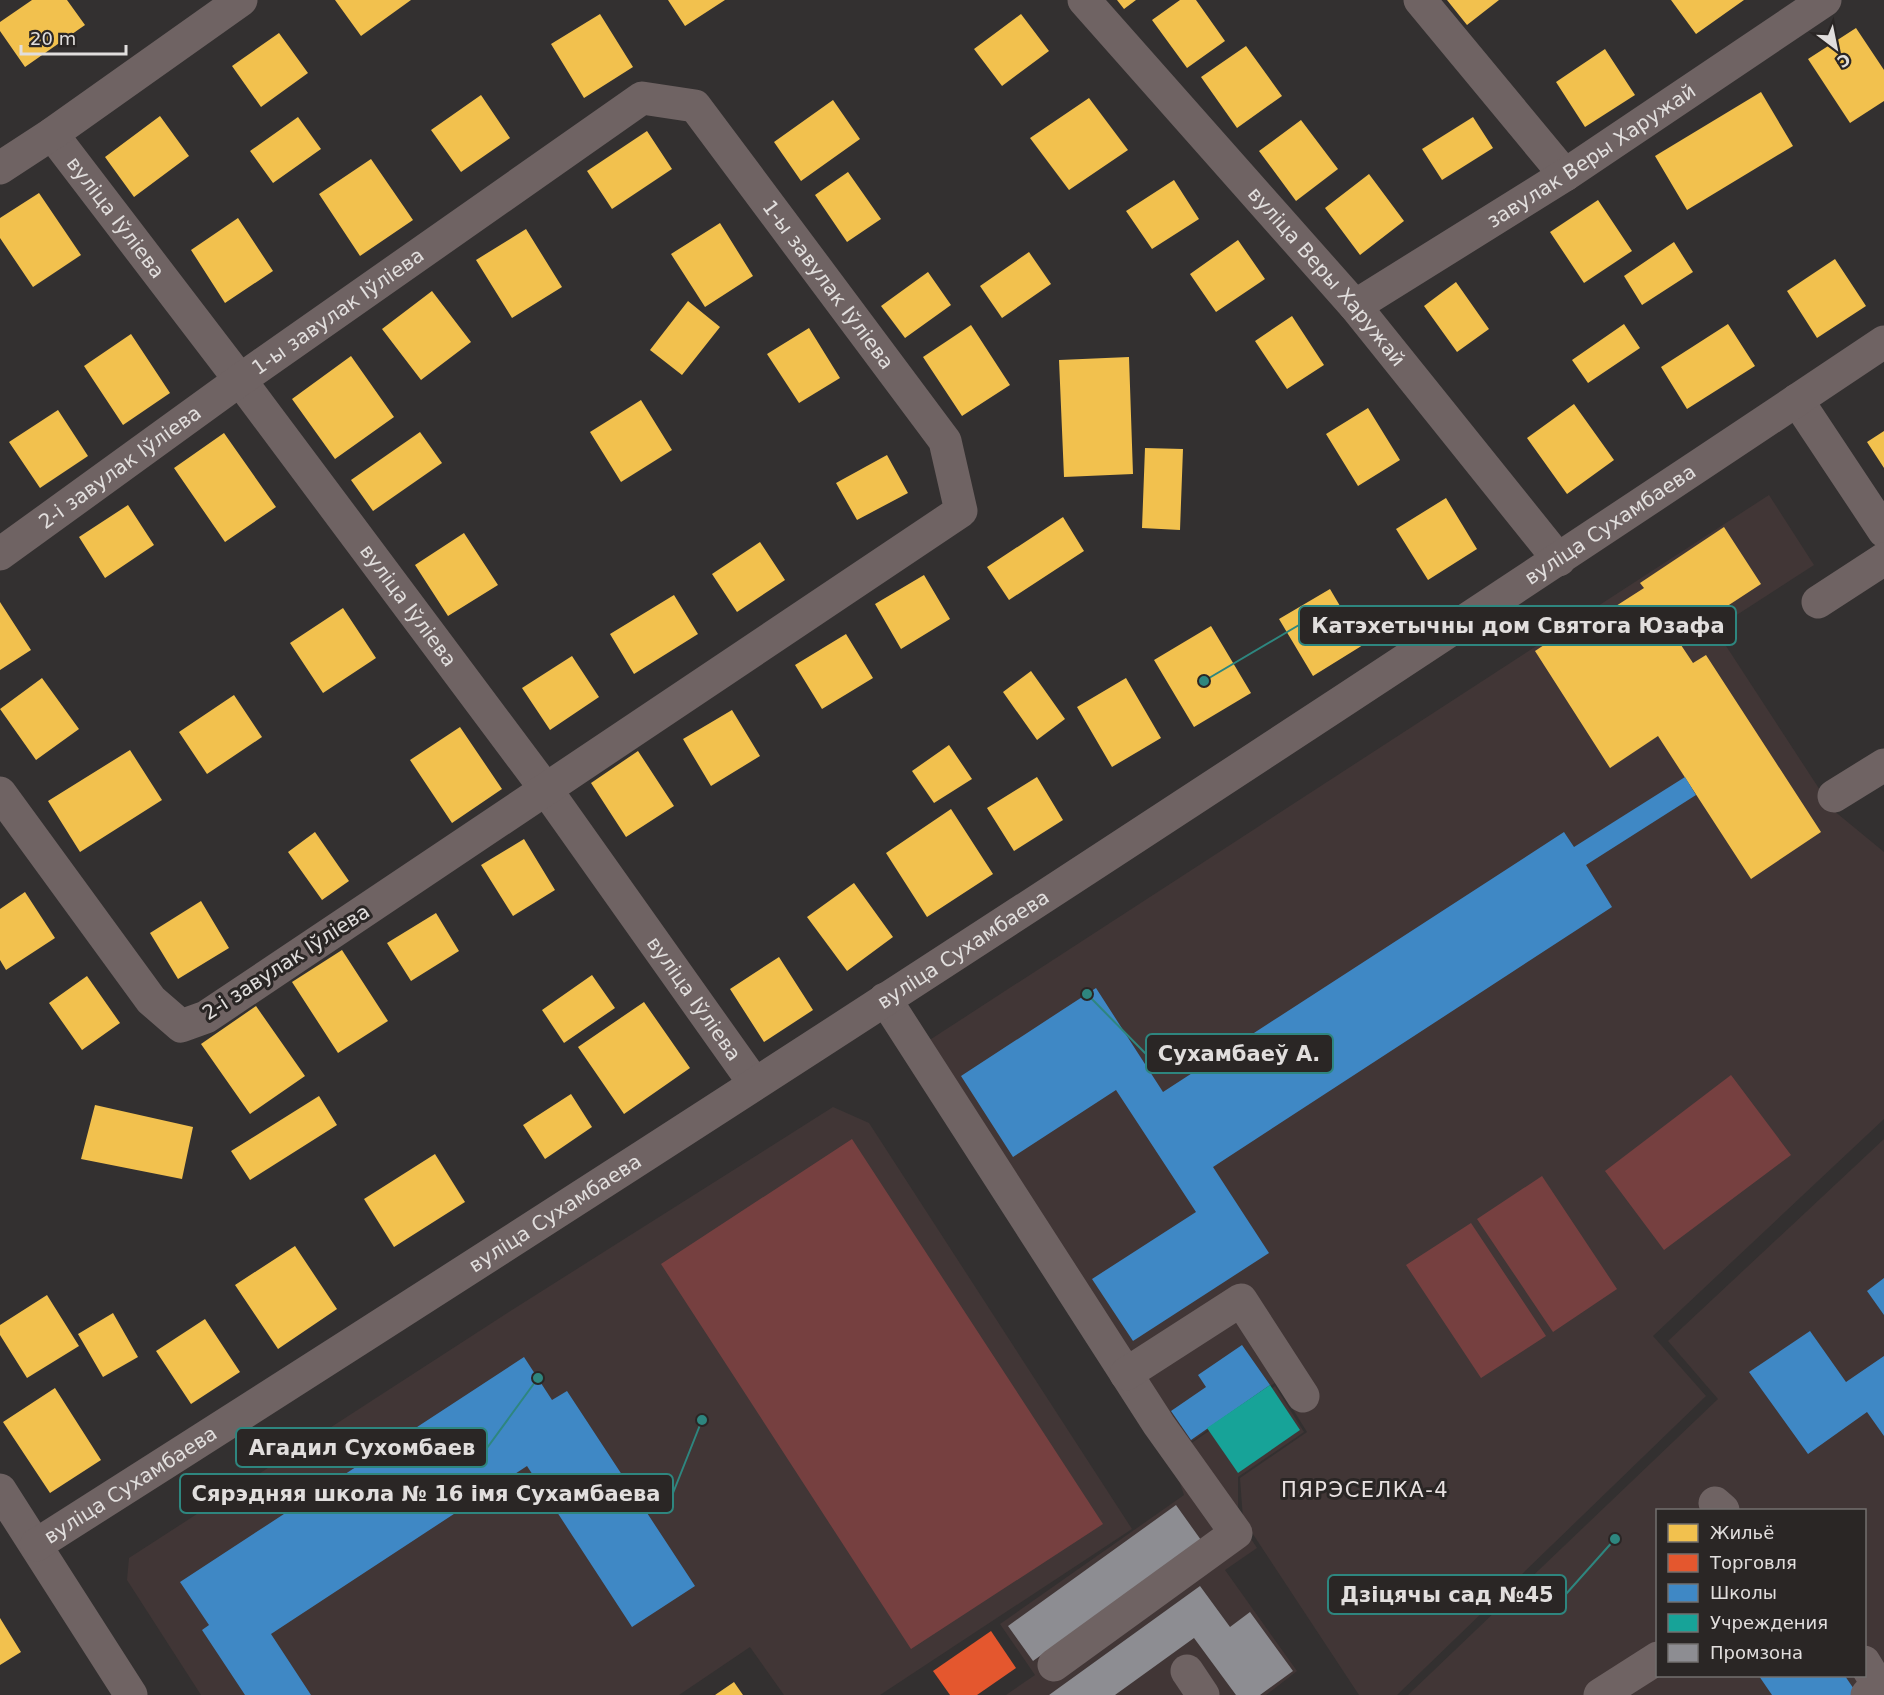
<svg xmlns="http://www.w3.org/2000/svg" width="1884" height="1695" font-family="'DejaVu Sans',sans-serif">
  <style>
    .built { fill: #413636; fill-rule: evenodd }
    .green { fill: #764040 }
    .homes { fill: #f2c14e }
    .shops { fill: #e4572e }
    .schools { fill: #3f88c5 }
    .public { fill: #17a398 }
    .industry { fill: #8d8d92 }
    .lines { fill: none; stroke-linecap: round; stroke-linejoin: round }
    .minor { stroke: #6f6363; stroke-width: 33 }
    .labels { text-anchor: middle; stroke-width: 6; stroke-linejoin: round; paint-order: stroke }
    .street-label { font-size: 20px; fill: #e1dedd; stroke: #2a2625 }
    .neighbourhood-label { font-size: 21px; letter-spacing: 1.5px; fill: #e8e1e1; stroke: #2a2625 }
    .leader { fill: none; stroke: #2e867f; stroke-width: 2 }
    .callout-dot { fill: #2e867f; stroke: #2a2625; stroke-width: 2 }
    .callout { fill: #2a2625; stroke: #2e867f; stroke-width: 2 }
    .callout-label { font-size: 21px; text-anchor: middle; font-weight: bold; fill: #e1dedd }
  </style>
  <rect width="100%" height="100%" fill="#333030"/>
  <path class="built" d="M1769,495L1814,565L1715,629L1833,810L1884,852V1119L1653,1336L1706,1396L1397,1695H1359L1243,1519L1240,1478L1307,1432L1276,1382L1188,1444L925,1043Z
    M833,1107L869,1123L1132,1529L880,1695H784L750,1647L679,1695H201L127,1580L129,1558L512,1310Z
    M1884,1139V1695H1408L1718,1399L1668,1341ZM1658,1510H1864V1676H1658Z
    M1275,1386L1304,1432L1238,1477V1519L1257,1548L1225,1570L1297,1671L1266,1695H1006L1035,1675L1000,1624L1184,1495L1171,1457Z"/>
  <path class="green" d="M1731,1075L1791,1155L1664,1250L1605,1171Z
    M852,1139L1103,1524L911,1649L661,1264Z
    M1542,1176L1617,1289L1553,1332L1477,1219Z
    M1471,1223L1546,1336L1481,1378L1406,1265Z"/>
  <path class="homes" d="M32,0H67L85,25L25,67L0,31V22Z
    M335,0H411L361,36Z
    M668,0H725L685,26Z
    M1117,0H1136L1124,9Z
    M1180,0H1196L1225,41L1187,68L1152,20Z
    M1447,0H1499L1467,25Z
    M1671,0H1744L1696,34Z
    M600,14L633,67L584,98L551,44Z
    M1021,14L1049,51L1002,86L974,49Z
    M1856,28L1884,70V101L1850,123L1808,59Z
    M279,33L308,73L261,107L232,66Z
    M1246,46L1282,96L1237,128L1201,77Z
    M1605,49L1635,95L1585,127L1556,82Z
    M1761,92L1793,146L1687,210L1655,156Z
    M481,95L510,138L461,172L431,130Z
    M1089,98L1128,150L1069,190L1030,138Z
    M833,100L860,139L801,181L774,142Z
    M160,116L189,156L134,197L105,157Z
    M298,117L321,149L273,183L250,151Z
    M1473,117L1493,148L1442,180L1422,149Z
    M1301,120L1338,169L1296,201L1259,151Z
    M647,131L672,169L612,209L587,171Z
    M371,159L413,220L360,256L319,194Z
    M848,172L881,219L847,242L815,195Z
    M1369,174L1404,221L1360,255L1325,208Z
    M1174,180L1199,219L1152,249L1126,211Z
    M39,193L81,255L33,287L0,238V218Z
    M1598,200L1632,251L1584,283L1550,232Z
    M238,218L273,271L225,303L191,250Z
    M720,223L753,276L705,307L671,254Z
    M526,229L562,287L512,318L476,260Z
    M1238,240L1265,279L1216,312L1190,274Z
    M1674,242L1693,272L1642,305L1624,276Z
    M1029,252L1051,284L1002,318L980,286Z
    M1835,259L1866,306L1817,338L1787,291Z
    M928,272L951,305L905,338L881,306Z
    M1456,282L1489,329L1457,352L1424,306Z
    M432,291L471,342L421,380L382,329Z
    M688,301L720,327L682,375L650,350Z
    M1292,316L1324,365L1287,389L1255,341Z
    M1624,324L1640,348L1588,383L1572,360Z
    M1728,324L1755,366L1687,409L1661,367Z
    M971,325L1010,385L962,416L923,357Z
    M809,328L840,378L799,403L767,354Z
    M131,334L170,393L123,425L84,366Z
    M351,356L394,417L335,459L292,399Z
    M1129,357L1133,474L1064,477L1059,360Z
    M641,400L672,450L621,482L590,432Z
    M1574,404L1614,460L1567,494L1527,438Z
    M1368,408L1400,460L1358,486L1326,434Z
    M58,410L88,456L40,488L9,442Z
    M1884,431V468L1867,442Z
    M420,432L442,463L373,511L351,480Z
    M224,433L276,507L225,542L174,468Z
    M1145,448L1183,449L1180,530L1142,528Z
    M887,455L908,493L857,520L836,483Z
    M1446,498L1477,549L1428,580L1396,529Z
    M128,505L154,545L105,578L79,537Z
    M1063,517L1084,551L1009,600L987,567Z
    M1724,527L1761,584L1677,639L1693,663L1706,655L1821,832L1751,879L1658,736L1610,768L1535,651L1601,607L1605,613L1644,588L1640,583Z
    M464,533L498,585L448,616L415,565Z
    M760,542L785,580L737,612L712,574Z
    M924,575L950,619L901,649L875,604Z
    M1330,589L1363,645L1313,676L1279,619Z
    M674,595L698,634L634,674L610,634Z
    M0,602L31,650L0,670Z
    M343,608L376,658L323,693L290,643Z
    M1211,626L1251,693L1194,727L1154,660Z
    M846,634L873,678L822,709L795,665Z
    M572,656L599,697L550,730L522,688Z
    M1031,671L1065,719L1037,740L1003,692Z
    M42,678L79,729L36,760L0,709Z
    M1126,678L1161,738L1112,767L1077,707Z
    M234,695L262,737L207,774L179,732Z
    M732,710L760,756L711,786L683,739Z
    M460,727L502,789L452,823L410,760Z
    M949,745L972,779L934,803L912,771Z
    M130,750L162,800L80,852L48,801Z
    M638,751L674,806L626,837L591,783Z
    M1037,777L1063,820L1014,851L987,808Z
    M951,809L993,874L927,917L886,853Z
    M315,832L349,881L322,900L288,852Z
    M524,839L555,890L513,916L481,865Z
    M854,883L893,937L847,971L807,917Z
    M25,892L55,938L6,970L0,960V909Z
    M201,901L229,948L178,979L150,933Z
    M436,913L459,951L411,981L387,943Z
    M342,950L388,1021L338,1053L292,982Z
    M779,957L813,1010L764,1042L730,989Z
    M592,975L615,1008L564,1043L542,1010Z
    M87,976L120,1023L82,1050L49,1003Z
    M644,1002L690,1068L624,1114L578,1047Z
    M256,1006L305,1076L250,1114L201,1044Z
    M571,1094L592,1127L545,1159L523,1125Z
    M319,1096L337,1125L250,1180L231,1151Z
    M95,1105L193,1127L182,1179L81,1159Z
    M435,1154L465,1202L394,1247L364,1199Z
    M295,1246L337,1309L278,1349L235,1285Z
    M47,1295L79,1346L27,1378L0,1335V1325Z
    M113,1313L138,1357L103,1377L78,1334Z
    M205,1319L240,1372L191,1404L156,1351Z
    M55,1388L101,1460L50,1493L3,1422Z
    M0,1618L21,1652L0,1665Z
    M734,1682L743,1695H715Z"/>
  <path class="shops" d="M991,1631L1016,1668L977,1695H950L933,1671Z"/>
  <path class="schools" d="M1685,777L1696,795L1586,865L1612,907L1213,1167L1269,1253L1133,1341L1092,1279L1196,1212L1116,1090L1013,1157L961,1076L1096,988L1163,1092L1564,832L1574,847Z
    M1884,1278V1315L1867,1291Z
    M1810,1331L1846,1382L1884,1356V1436L1867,1412L1808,1454L1749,1372Z
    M1242,1345L1270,1385L1191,1440L1171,1411L1206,1387L1198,1375Z
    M524,1357L552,1400L567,1391L695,1586L632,1627L527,1466L271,1634L311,1695H245L202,1630L209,1625L180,1582Z
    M1759,1676H1845L1858,1695H1772Z"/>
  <path class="public" d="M1270,1385L1300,1430L1238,1473L1207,1428Z"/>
  <path class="industry" d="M1176,1505L1201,1540L1033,1661L1008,1626Z
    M1200,1586L1230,1627L1250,1612L1293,1671L1260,1695H1236L1194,1638L1115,1695H1049Z"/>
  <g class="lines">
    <g class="minor">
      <path id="s1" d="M1084,0L1355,306L1559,560"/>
      <path d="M1420,0L1565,175"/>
      <path id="s2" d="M52,134L240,380L547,791L754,1083"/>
      <path d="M0,168L52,134L241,0"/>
      <path id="s3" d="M1355,306L1565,175L1825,0"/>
      <path d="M1797,400L1884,531"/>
      <path id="s4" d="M0,554L240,380L642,98L695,106L945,441L961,511L206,1017L181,1026L151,1000L0,793"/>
      <path d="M1818,602L1884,559"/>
      <path d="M1834,796L1884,765"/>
      <path d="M885,999L1159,1425L1236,1533L1054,1665"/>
      <path d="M1126,1374L1241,1300L1303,1396"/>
      <path d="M0,1490L131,1695"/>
      <path d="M1715,1503L1723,1510"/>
      <path id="s5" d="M36,1545C656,1151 1273,751 1884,342"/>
      <path d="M1864,1662L1877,1683L1867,1695"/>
      <path d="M1187,1671L1203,1695"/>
      <path d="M1600,1695L1658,1658"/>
    </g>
  </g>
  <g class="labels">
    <g class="street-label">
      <text dy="7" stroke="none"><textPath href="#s3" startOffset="280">завулак Веры Харужай</textPath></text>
      <text dy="7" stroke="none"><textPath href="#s2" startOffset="105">вуліца Іўліева</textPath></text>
      <text dy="7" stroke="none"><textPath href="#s1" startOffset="368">вуліца Веры Харужай</textPath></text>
      <text dy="7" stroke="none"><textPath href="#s4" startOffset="1064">1-ы завулак Іўліева</textPath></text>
      <text dy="7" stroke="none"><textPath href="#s4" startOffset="416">1-ы завулак Іўліева</textPath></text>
      <text dy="7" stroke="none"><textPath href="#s4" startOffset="148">2-і завулак Іўліева</textPath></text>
      <text dy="7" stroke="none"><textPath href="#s5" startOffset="1876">вуліца Сухамбаева</textPath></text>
      <text dy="7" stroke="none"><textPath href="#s2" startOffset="591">вуліца Іўліева</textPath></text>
      <text dy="7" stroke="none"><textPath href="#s5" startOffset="1102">вуліца Сухамбаева</textPath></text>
      <text transform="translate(286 962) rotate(-33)" y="7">2-і завулак Іўліева</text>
      <text dy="7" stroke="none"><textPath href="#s2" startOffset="1077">вуліца Іўліева</textPath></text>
      <text dy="7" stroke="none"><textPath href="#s5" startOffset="616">вуліца Сухамбаева</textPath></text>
      <text dy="7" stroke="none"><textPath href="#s5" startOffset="112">вуліца Сухамбаева</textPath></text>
    </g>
    <g class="neighbourhood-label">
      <text x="1365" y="1497">ПЯРЭСЕЛКА-4</text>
    </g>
  </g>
  <path class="leader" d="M1204 681L1299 625M1087 994L1146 1054M538 1378L487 1448M702 1420L673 1493M1615 1539L1566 1594"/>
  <g class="callout-dot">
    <circle cx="1204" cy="681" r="6"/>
    <circle cx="1087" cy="994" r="6"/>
    <circle cx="538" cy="1378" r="6"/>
    <circle cx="702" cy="1420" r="6"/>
    <circle cx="1615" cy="1539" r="6"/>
  </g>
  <g class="callout">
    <rect x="1299" y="606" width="437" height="39" rx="6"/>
    <rect x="1146" y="1034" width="187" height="39" rx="6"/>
    <rect x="236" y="1428" width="251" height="39" rx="6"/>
    <rect x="180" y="1474" width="493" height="39" rx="6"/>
    <rect x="1328" y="1575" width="238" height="39" rx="6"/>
  </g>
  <g class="callout-label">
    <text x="1518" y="633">Катэхетычны дом Святога Юзафа</text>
    <text x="1239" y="1061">Сухамбаеў А.</text>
    <text x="362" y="1455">Агадил Сухомбаев</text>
    <text x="426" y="1501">Сярэдняя школа № 16 імя Сухамбаева</text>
    <text x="1447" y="1602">Дзіцячы сад №45</text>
  </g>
  <rect x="1656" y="1509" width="210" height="168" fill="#2a2625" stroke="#73706f" stroke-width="1.5"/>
  <rect x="1668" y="1524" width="30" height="18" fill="#f2c14e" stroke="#73706f" stroke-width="1.5"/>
  <text x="1710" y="1539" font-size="18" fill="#e1dedd">Жильё</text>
  <rect x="1668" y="1554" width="30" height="18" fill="#e4572e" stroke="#73706f" stroke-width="1.5"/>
  <text x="1710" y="1569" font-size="18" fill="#e1dedd">Торговля</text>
  <rect x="1668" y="1584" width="30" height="18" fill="#3f88c5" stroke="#73706f" stroke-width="1.5"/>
  <text x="1710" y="1599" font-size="18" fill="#e1dedd">Школы</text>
  <rect x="1668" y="1614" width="30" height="18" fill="#17a398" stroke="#73706f" stroke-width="1.5"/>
  <text x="1710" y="1629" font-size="18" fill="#e1dedd">Учреждения</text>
  <rect x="1668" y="1644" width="30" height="18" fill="#8d8d92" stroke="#73706f" stroke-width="1.5"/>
  <text x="1710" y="1659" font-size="18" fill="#e1dedd">Промзона</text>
  <g transform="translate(1836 48) rotate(148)" stroke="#2a2625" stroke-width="4.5" paint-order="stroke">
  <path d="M0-4.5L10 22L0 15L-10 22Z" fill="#e1dedd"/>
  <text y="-9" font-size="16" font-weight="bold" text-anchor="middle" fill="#e1dedd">С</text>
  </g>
  <path d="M21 45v9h105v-9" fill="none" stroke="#e1dedd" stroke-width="3"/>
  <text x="30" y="45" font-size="18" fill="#e1dedd" stroke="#2a2625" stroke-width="4.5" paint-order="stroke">20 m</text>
</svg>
